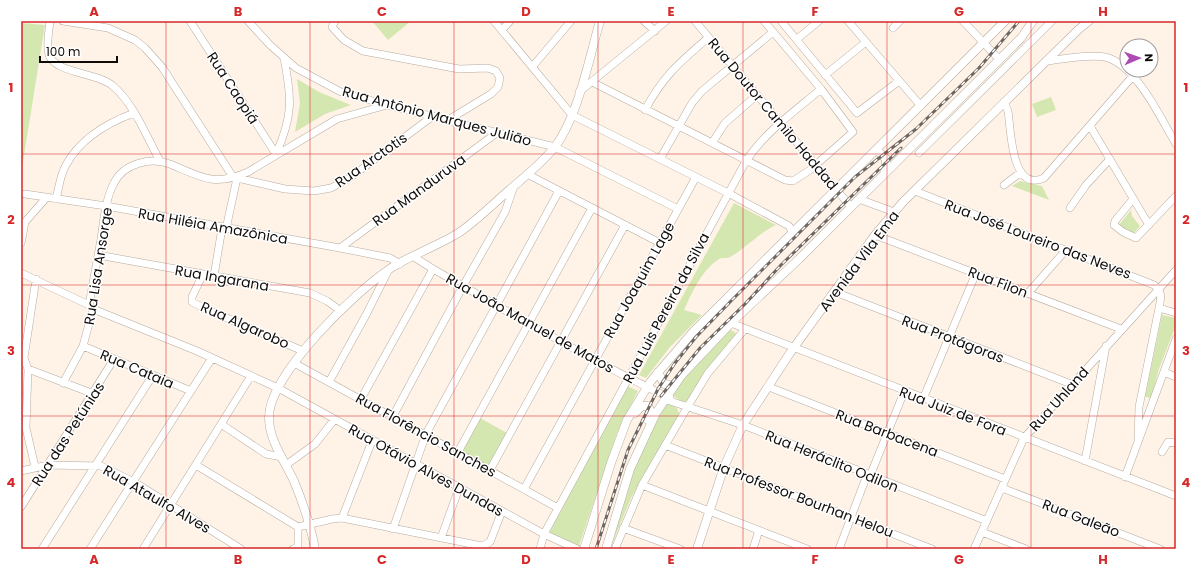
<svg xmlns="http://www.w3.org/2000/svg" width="1197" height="570" font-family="Poppins,sans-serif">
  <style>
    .green { fill: #d5e7b1 }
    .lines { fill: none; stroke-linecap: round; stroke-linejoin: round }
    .minor-casing { stroke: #b6aba0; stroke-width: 8 }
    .major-casing { stroke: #b6aba0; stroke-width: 9 }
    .minor { stroke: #fff; stroke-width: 7 }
    .major { stroke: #fff; stroke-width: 8 }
    .rail-casing { stroke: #6e6660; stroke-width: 3 }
    .rail { stroke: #fff; stroke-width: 1.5; stroke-dasharray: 4.5; stroke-linecap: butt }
    .grid { fill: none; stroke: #d62828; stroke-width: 1; stroke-opacity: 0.55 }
    .labels { text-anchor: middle; stroke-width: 3; stroke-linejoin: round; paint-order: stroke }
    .street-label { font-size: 14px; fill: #0f0b08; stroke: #fff }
    .neatline { fill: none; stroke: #d62828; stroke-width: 1.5 }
    .grid-label { font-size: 13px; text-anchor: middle; font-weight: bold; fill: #d62828 }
  </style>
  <rect width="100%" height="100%" fill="#fff3e7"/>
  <path class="green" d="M372,21H411L388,40Z
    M21,23L45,25L21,174Z
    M297,79L319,92L351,105L325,114L295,132L300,103Z
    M1051,97L1056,110L1037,117L1032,104Z
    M1020,181L1042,186L1049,200L1012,186Z
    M734,203L776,225C759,233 745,249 730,257C727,259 722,257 719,259C701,271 693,291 684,310L702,315L670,347L646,378L639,375Z
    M1131,210L1132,216L1140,226L1134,233L1118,226Z
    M1162,315L1176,318V325L1159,369L1151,398L1145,397Z
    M728,329L735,332L736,335L687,401L683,402L670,394Z
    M627,386L638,391L617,433L579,546L548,535Z
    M666,403L677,408L679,414L631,498L610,549L631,473Z
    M480,418L507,433L489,466L462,451Z"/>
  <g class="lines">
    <g class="minor-casing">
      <path id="minor" d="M50,21C49,31 46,45 49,55C56,74 97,72 113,86C135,105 146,136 160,161
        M63,21L108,28L135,40L145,48L162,67L233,177L285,189L314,191L331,188L351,177L433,116
        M190,21L276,154
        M248,21L270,45L296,68L341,92L387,105L555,147L678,209
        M335,21L332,27L344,40L363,51L459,69L488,68L496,71L500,78L498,87L491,94L448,120
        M494,21L572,115L728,193L789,226L793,234
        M644,21L655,31
        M695,21L851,207
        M781,21L857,113L899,81
        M848,21L921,106
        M963,21L999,59
        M893,28L900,21
        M502,30L510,21
        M797,39L819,21
        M1046,61C1064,59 1086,54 1105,57C1136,64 1161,119 1176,144
        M533,66L571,21
        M825,75L866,42
        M592,82L785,180L793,181L810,170L853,132L821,89L764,21
        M579,92L666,21
        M1004,102L1008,111C1011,130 1011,193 1044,178L1132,77
        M645,110C663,76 680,62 708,38
        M1090,126L1149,225
        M712,143L725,123L757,95
        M919,153L1052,21
        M276,154C293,116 292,99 284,58
        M660,159L692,103L702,91L773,32
        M527,174L660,243
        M1004,185L1020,173
        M915,191L1154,285C1163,292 1161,298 1159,308L1139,407L1138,440
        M25,194L106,206L340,248L390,258L400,264
        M56,199C59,188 60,175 66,165C80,139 107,123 134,113
        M859,199L894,212
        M1133,199L1115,221L1114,225L1123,232L1136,238L1176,196
        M1070,208L1086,185L1110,159
        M226,229L237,178
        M875,235L1121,329
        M21,243L25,222L46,198
        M340,248L498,132
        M98,255L310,293L327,301L341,311
        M414,257L433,269C511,313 589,360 670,398
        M21,273L89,305
        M203,274L192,297V302L206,309L303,351
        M214,276L222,228
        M835,292L1071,384
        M1028,293L1066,250
        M1159,308L1176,313
        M93,309L197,351L278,388L544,534L577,549
        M731,323L1176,496
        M83,346L191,391
        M294,363L558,508
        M28,369L94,394
        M1164,372L1176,377
        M329,382L367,313L388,271
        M63,383L83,346L93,309L89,305C93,283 97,261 101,239C104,220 105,200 114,183C124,163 151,157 170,164C201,177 214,187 248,172L337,119L387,105
        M769,387L1005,479
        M361,399L433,269
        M664,399L743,425L987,521
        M923,399L976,273
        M393,416L463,286L505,212L514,186
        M221,424L266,454L282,457
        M665,445L932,549
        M458,452L592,208
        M1162,452L1168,442L1176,443
        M1085,461L1106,346
        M196,465L298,527L332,519L342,518L482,546L490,542L502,511
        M286,465L315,444L334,420
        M35,467L26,428L28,369L24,358L36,279
        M490,470L625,225
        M21,471L48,465L101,466L134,482L241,549
        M870,476L904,392
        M1125,477L1176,339
        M642,485L807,549
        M1002,488L1160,549
        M524,489L696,177
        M21,507L114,359
        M342,518L372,441
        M623,528L680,549
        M393,529L426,434L559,191
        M982,532L1026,549
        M441,538L459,488
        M42,549L153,375
        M90,549L212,358
        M143,549L251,376
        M293,549L298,547V527
        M540,549L544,534L746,161C765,132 795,111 821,89
        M615,549L642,485L688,406L708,373L745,329
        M753,549L759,530
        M839,549L867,475
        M974,549L1024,438L1176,270"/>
    </g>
    <g class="major-casing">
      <path id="major" d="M877,150L886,159L885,173
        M658,372L664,384L674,385
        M635,413L642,406H648L651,412L648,420
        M315,549C311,526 303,503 294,481C285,462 269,440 269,418C268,375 356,291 391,268C413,254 438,246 460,232C477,220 491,206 507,192C523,178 540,165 554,148C578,118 589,58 600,21
        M584,549L611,463L627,420L651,381L692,333L1005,21
        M606,549L630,469L656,413L681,376L731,323L799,259L1021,38L1033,21
        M697,549L724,467L743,425L790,353L875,235L903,202L1079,29L1089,21"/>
    </g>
    <use href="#minor" class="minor"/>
    <use href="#major" class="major"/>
    <g class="rail-casing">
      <path id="rail" d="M661,396L700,348L745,304L781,265L901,148
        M596,549L628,450L658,389L675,363L696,337L731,301L855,177L916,129L979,68L1019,21"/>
    </g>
    <use href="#rail" class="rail"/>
  </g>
  <path class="grid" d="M166,21V549M310,21V549M454,21V549M598,21V549M743,21V549M887,21V549M1031,21V549M21,154H1176M21,285H1176M21,416H1176"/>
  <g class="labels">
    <g class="street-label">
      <text transform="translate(233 88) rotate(57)" y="5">Rua Caopiá</text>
      <text transform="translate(773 114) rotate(50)" y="5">Rua Doutor Camilo Haddad</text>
      <text transform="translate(437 116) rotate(15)" y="5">Rua Antônio Marques Julião</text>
      <text transform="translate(371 160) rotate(-35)" y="5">Rua Arctotis</text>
      <text transform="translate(419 190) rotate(-36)" y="5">Rua Manduruva</text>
      <text transform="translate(213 226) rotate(10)" y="5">Rua Hiléia Amazônica</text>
      <text transform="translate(1038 239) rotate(21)" y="5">Rua José Loureiro das Neves</text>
      <text transform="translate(859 261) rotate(-53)" y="5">Avenida Vila Ema</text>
      <text transform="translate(98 266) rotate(-81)" y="5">Rua Lisa Ansorge</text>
      <text transform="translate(222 278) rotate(10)" y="5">Rua Ingarana</text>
      <text transform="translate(639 280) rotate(-61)" y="5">Rua Joaquim Lage</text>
      <text transform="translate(998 282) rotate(21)" y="5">Rua Filon</text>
      <text transform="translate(666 308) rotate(-62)" y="5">Rua Luis Pereira da Silva</text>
      <text transform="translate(530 323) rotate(29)" y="5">Rua João Manuel de Matos</text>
      <text transform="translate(245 325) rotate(24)" y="5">Rua Algarobo</text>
      <text transform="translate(953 339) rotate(21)" y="5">Rua Protágoras</text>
      <text transform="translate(137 369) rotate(23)" y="5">Rua Cataia</text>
      <text transform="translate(1059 399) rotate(-48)" y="5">Rua Uhland</text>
      <text transform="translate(953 411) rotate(21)" y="5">Rua Juiz de Fora</text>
      <text transform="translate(887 433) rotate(21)" y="5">Rua Barbacena</text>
      <text transform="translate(68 434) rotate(-57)" y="5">Rua das Petúnias</text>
      <text transform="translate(426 435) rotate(29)" y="5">Rua Florêncio Sanches</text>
      <text transform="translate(832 461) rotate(22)" y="5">Rua Heráclito Odilon</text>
      <text transform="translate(426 470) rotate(29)" y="5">Rua Otávio Alves Dundas</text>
      <text transform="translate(799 497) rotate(21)" y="5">Rua Professor Bourhan Helou</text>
      <text transform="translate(157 499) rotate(30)" y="5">Rua Ataulfo Alves</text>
      <text transform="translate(1081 518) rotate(21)" y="5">Rua Galeão</text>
    </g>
  </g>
  <rect width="1197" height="570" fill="none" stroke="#ffffff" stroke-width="44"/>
  <g transform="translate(1139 58) rotate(88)"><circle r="19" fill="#ffffff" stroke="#9f9d9c"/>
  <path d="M0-3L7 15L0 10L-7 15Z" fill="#ac4bb3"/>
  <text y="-6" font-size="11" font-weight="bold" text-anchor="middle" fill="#0f0b08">N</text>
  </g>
  <path d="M40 56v6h77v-6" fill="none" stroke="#0f0b08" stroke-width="2"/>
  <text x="46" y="56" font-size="12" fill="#0f0b08" stroke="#ffffff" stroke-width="3" paint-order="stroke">100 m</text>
  <rect x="22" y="22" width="1153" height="526" class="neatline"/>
  <g class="grid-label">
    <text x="94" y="16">A</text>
    <text x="238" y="16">B</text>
    <text x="382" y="16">C</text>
    <text x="526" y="16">D</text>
    <text x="671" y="16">E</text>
    <text x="815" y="16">F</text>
    <text x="959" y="16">G</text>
    <text x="1103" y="16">H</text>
    <text x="11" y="92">1</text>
    <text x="1186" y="92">1</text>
    <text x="11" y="224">2</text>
    <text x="1186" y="224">2</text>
    <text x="11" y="355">3</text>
    <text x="1186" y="355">3</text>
    <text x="11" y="487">4</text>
    <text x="1186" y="487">4</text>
    <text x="94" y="564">A</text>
    <text x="238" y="564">B</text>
    <text x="382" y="564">C</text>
    <text x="526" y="564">D</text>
    <text x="671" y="564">E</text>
    <text x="815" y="564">F</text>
    <text x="959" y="564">G</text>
    <text x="1103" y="564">H</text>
  </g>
</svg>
